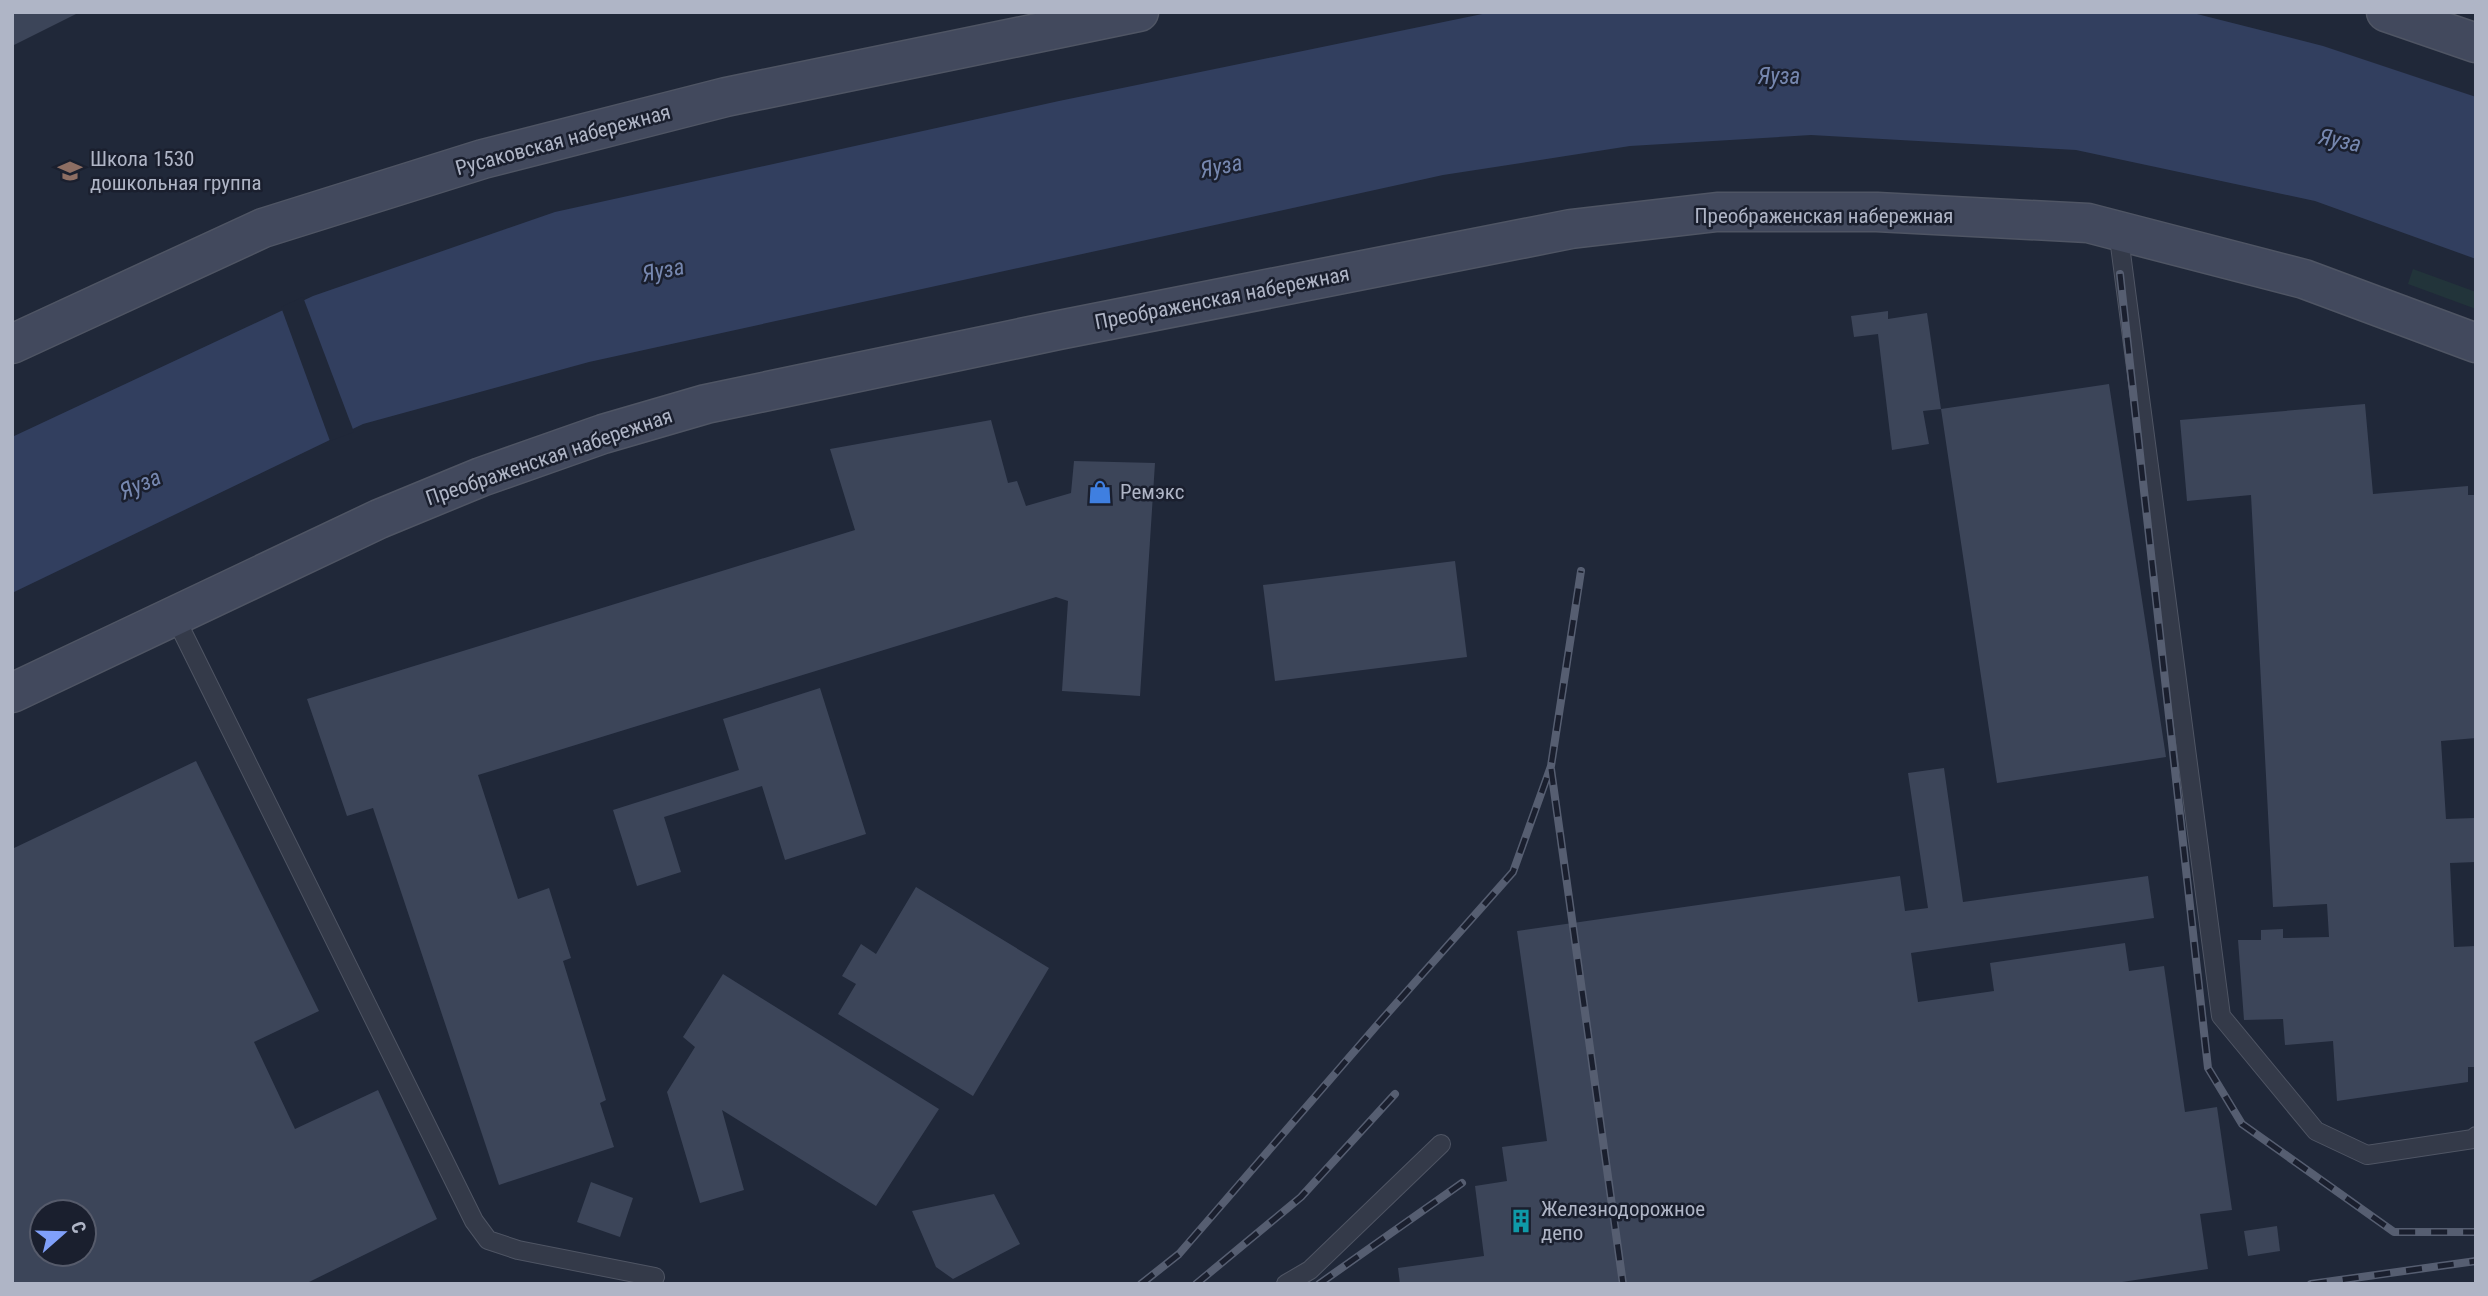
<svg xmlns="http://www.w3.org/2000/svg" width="2488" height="1296" font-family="'Roboto Condensed',sans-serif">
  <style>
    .green { fill: #22343a }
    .water { fill: #323f5f }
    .pier { fill: #202839 }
    .building { fill: #3c4559; fill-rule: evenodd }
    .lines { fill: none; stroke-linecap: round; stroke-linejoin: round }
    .service-casing { stroke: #4f5564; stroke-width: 20 }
    .secondary-casing { stroke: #4f5564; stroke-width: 41 }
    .service { stroke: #343a49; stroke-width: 18 }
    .secondary { stroke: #42495d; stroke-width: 38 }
    .rail-casing { stroke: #565e71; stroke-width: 8 }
    .rail { stroke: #1a1f2e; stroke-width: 5; stroke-dasharray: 16; stroke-linecap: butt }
    .labels { text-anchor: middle; stroke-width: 5; stroke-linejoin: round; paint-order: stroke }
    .street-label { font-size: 21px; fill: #afb5c6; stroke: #1a1f2e }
    .poi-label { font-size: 21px; fill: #afb5c6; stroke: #1a1f2e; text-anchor: start }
    .water-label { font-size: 23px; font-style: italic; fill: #7687af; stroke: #1a1f2e }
  </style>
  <rect width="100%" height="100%" fill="#202839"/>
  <path class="green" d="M2413,269L2476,292V309L2408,284Z"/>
  <path class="water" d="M1492,12H2189L2323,46L2476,97V259L2315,201L2076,150L1811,135L1630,146L1443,175L589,362L363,424L12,593V437L313,296L555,212L1059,101Z"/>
  <path class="pier" d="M303,297L354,432L330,441L281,307Z"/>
  <path class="building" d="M12,12H80L12,46Z
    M1888,311V319L1927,313L1941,409L2109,384L2166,757L1997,783L1941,409L1923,411L1929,444L1892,450L1878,334L1854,337L1851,316Z
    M2365,404L2373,494L2468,486V495H2476V738L2441,741L2446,819L2475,818L2476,862L2450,863L2454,947L2476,946V1067H2468V1082L2337,1101L2333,1041L2285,1045L2283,1019L2244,1020L2238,940H2261V930L2283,929V938L2329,937L2327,904L2273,907L2251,495L2187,501L2180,420Z
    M991,420L1008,483L1017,481L1026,506L1071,493L1074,461L1155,463L1140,696L1062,691L1068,601L1056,597L478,775L518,899L549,888L571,958L563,961L606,1100L600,1103L614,1147L499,1185L373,808L347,816L307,699L855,530L830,449Z
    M1455,561L1467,657L1275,681L1263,585Z
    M820,688L866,834L785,860L762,786L664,817L681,872L637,886L613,810L739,770L723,719Z
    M196,761L319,1011L254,1042L295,1129L378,1090L437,1219L305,1284H12V849ZM42,1212H84V1254H42Z
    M1944,768L1963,902L2148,876L2154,918L1911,953L1918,1002L1994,991L1990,963L2125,943L2129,971L2164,966L2185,1112L2217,1107L2232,1210L2200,1214L2208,1269L2109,1284H1400L1398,1268L1484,1256L1475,1186L1507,1181L1502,1147L1547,1141L1517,931L1900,876L1905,911L1928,908L1908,773Z
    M916,887L1049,968L973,1096L838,1014L856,984L842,976L861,944L876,954Z
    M723,974L939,1109L876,1206L722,1110L744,1190L700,1203L667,1092L695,1047L683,1037Z
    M591,1182L633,1198L620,1237L577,1222Z
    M994,1194L1020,1244L953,1279L936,1267L912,1211Z
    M2277,1226L2280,1251L2248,1256L2244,1231Z"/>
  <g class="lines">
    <g class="service-casing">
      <path id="service" d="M2118,230L2221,1016L2316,1131L2367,1155L2473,1139L2476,1136
        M174,615L474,1221L488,1240L518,1250L655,1277
        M1286,1284L1310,1270L1441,1144"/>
    </g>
    <g class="secondary-casing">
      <path id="secondary" d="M2386,12L2476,43
        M12,344L263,228L483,159L726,97L1139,12
        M12,693L379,519L481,477L603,434L706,404L1059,330L1571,229L1717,212H1877L2088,223L2304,279L2476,343"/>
    </g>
    <use href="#service" class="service"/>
    <use href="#secondary" class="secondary"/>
    <g class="rail-casing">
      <path id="rail" d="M2120,274L2208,1068L2242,1124L2394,1232H2476
        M1551,769L1623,1284
        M1141,1284L1179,1254L1378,1024L1513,872L1551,766L1581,571
        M1196,1284L1301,1197L1395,1094
        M1319,1284L1462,1183
        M2311,1284L2476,1261"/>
    </g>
    <use href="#rail" class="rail"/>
  </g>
  <defs>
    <g id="school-bare" transform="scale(1.89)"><path d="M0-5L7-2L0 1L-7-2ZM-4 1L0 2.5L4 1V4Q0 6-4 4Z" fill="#8d6e63" stroke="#1a1f2e" stroke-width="2.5" paint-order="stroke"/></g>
    <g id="shop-bare" transform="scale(1.89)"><path d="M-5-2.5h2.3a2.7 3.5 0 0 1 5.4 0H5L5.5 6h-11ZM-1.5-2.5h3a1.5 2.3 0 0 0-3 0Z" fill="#3f7fe0" stroke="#1a1f2e" stroke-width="2.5" paint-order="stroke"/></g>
    <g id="building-bare" transform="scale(1.89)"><path d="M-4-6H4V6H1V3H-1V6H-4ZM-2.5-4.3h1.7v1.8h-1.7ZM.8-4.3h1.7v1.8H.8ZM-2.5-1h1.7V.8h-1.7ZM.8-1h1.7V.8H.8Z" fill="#0f9aa8" stroke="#1a1f2e" stroke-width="2.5" paint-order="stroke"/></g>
  </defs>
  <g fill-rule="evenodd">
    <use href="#school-bare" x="70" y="171"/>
    <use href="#shop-bare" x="1100" y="492"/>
    <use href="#building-bare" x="1521" y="1221"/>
  </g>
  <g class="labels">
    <g class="street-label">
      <text transform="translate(563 140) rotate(-15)" y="7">Русаковская набережная</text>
      <text x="1824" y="223">Преображенская набережная</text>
      <text transform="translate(1222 298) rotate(-11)" y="7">Преображенская набережная</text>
      <text transform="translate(549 457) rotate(-19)" y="7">Преображенская набережная</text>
    </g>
    <g class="poi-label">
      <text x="90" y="166">Школа 1530<tspan x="90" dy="24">дошкольная группа</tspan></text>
      <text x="1120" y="499">Ремэкс</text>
      <text x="1541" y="1216">Железнодорожное<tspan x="1541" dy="24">депо</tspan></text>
    </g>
    <g class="water-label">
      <text x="1779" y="84">Яуза</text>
      <text transform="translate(2340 140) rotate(12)" y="8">Яуза</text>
      <text transform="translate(1221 166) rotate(-11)" y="8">Яуза</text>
      <text transform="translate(663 270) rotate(-11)" y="8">Яуза</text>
      <text transform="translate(140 484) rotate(-24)" y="8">Яуза</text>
    </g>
  </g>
  <rect width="2488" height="1296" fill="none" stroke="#afb5c6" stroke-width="28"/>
  <g transform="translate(63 1233) rotate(70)"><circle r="33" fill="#1a1f2e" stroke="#565b6b" stroke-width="2"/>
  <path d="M0-5L12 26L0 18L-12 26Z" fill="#80a0fa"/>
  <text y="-10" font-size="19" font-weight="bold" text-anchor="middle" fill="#afb5c6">С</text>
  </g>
</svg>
